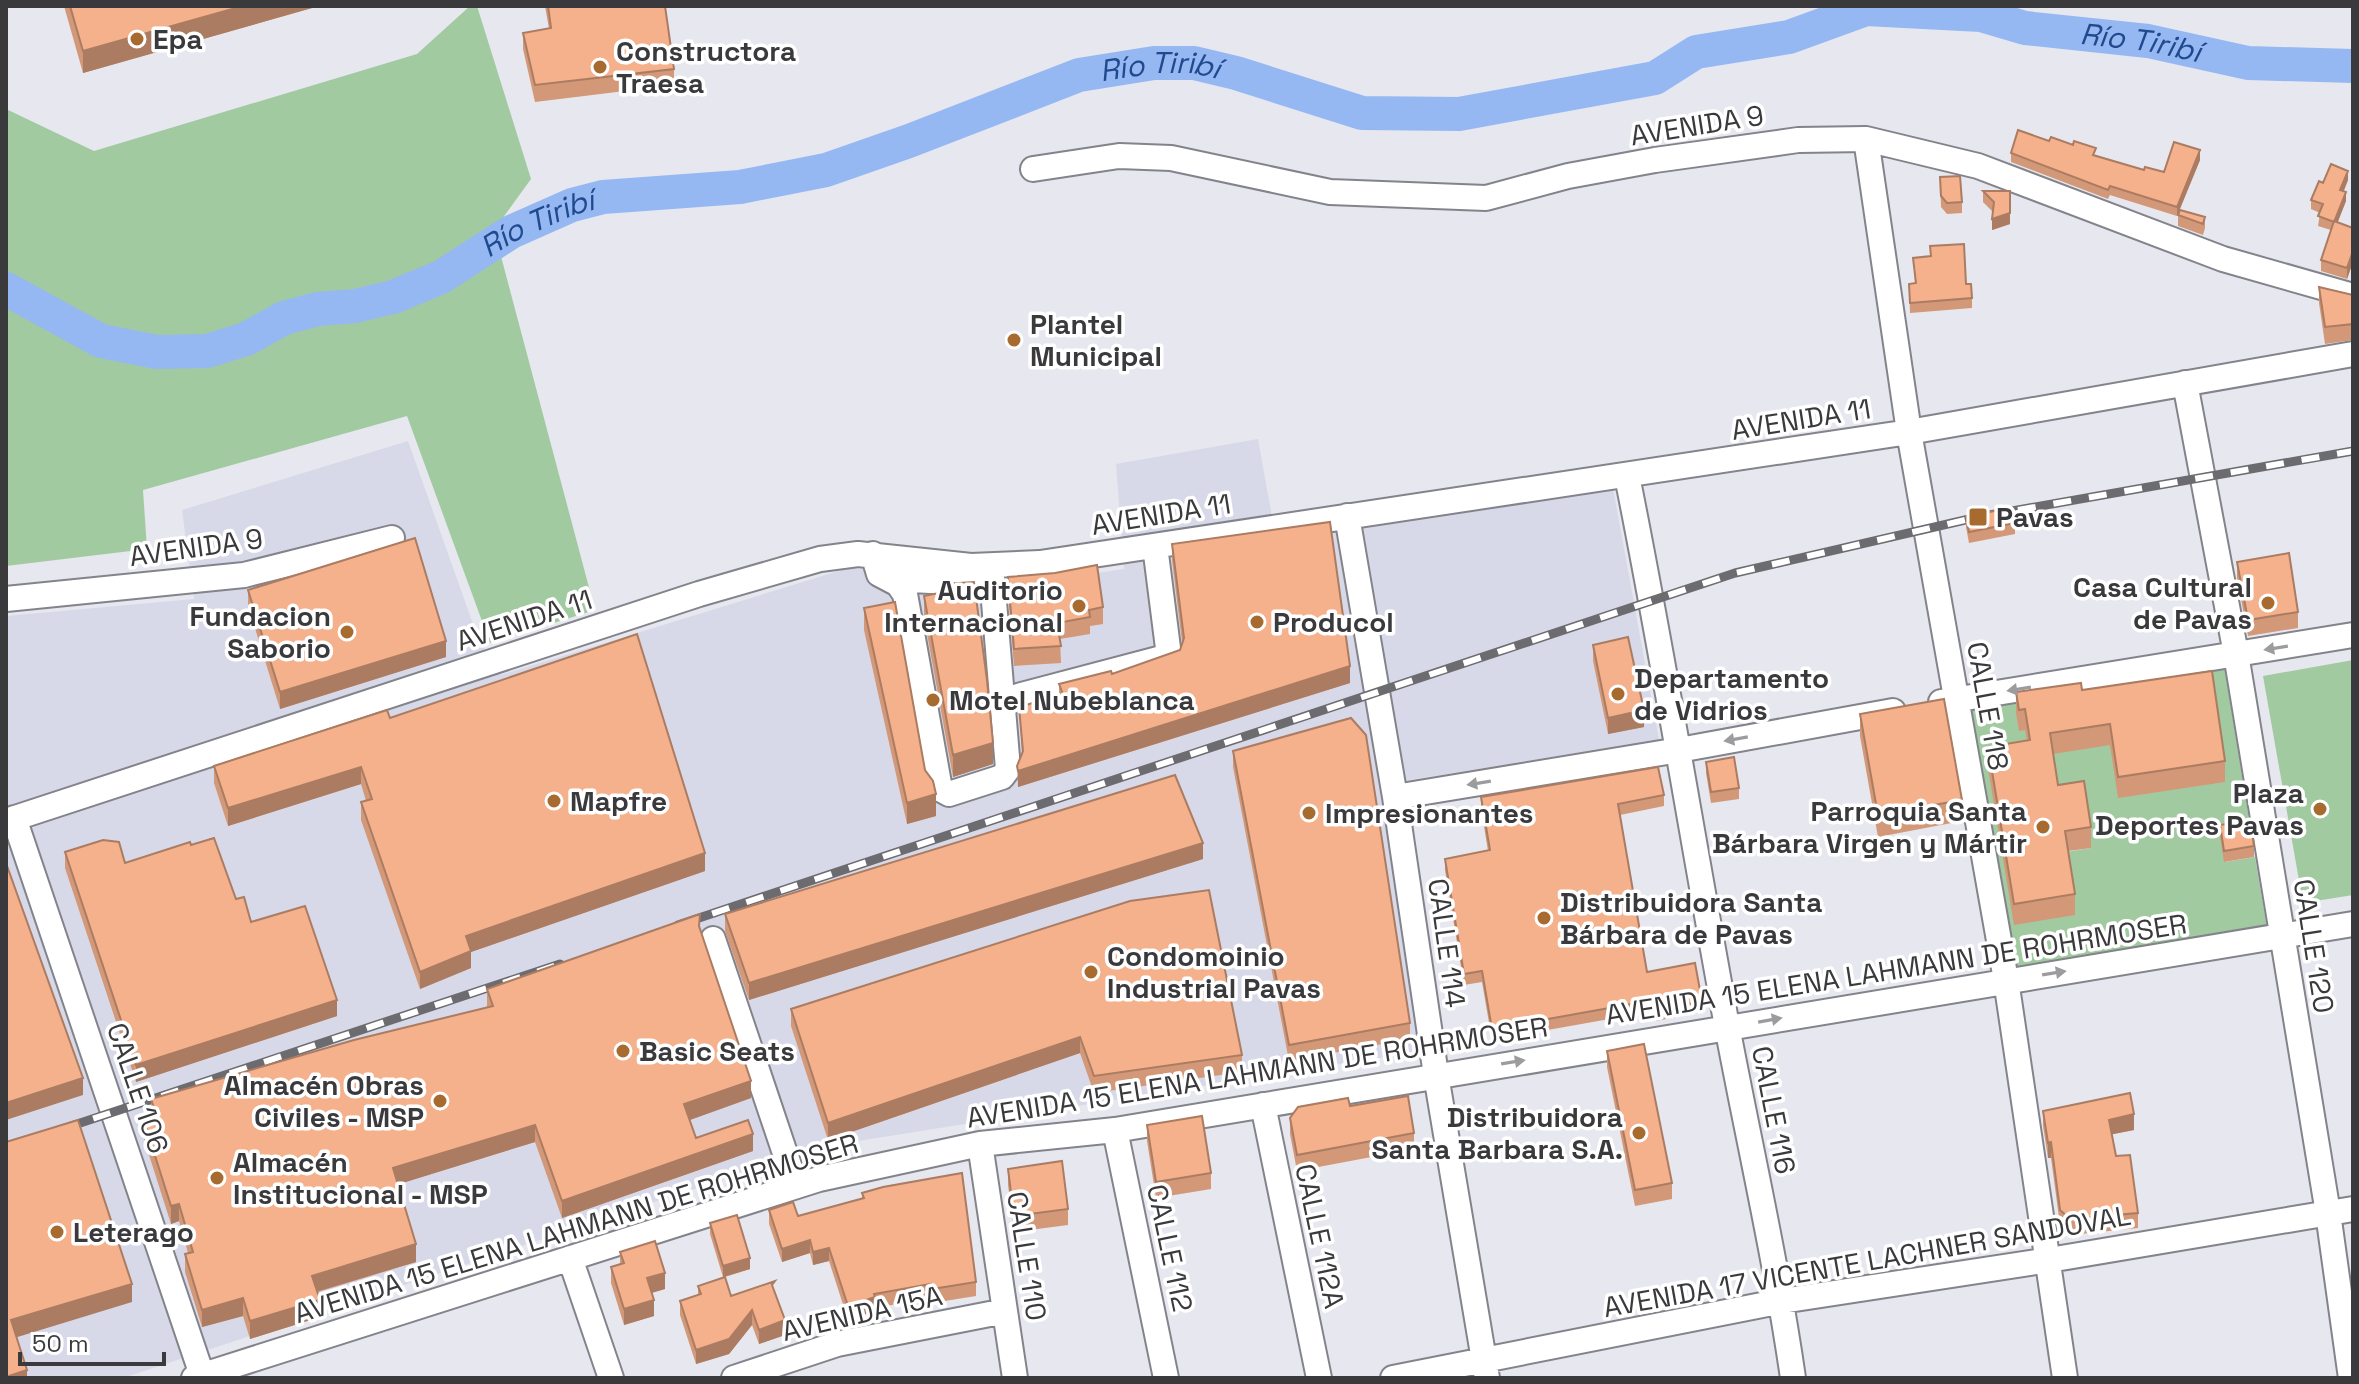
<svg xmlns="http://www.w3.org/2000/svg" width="2359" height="1384" font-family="'Space Grotesk',sans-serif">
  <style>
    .built { fill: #d7d9e8 }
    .green { fill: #a2caa0; fill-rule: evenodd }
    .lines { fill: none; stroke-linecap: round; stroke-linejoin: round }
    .river { stroke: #95b8f3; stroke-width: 34 }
    .minor-casing { stroke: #83848b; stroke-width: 28 }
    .minor { stroke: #fff; stroke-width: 24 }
    .rail-casing { stroke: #6b6b70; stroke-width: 9 }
    .rail { stroke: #fff; stroke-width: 6; stroke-dasharray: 18; stroke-linecap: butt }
    .wall { fill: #d29878 }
    .shaded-wall { fill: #ab7c62 }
    .building { fill: #f4b18c; stroke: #ab7c62; stroke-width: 2 }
    .oneway { fill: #9c9c9e }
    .poi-dot { fill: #a86b2f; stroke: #fff; stroke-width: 3 }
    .labels { text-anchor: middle; stroke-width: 7; stroke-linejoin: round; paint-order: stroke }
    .poi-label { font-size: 28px; font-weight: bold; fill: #3a3a3d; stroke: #fff; text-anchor: start }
    .street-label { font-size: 28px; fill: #3a3a3d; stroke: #fff }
    .water-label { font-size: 30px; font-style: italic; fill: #20498e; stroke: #fff }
  </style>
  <rect width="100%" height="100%" fill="#e6e7ef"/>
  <path class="built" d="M1258,439L1276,539L1613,488L1659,740L1384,784L1434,1049L821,1147L123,1378H6V616L194,599L182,510L408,441L478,638L501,675L848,568L1050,580L1124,569L1116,464Z"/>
  <path class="green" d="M470,6H477L531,179L494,230L595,610L490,643L407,416L143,490L147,549L6,566V109L94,151L417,54Z
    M2353,660V895L2303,903L2263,676Z
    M2224,665L2251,831L2225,862L2255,857L2267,927L2017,968L1971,707ZM2058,806L2091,847V848L2065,852Z"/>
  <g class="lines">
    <path class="river" id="s1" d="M6,289L101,341L157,352L207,351L246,339L284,318L318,309L355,306L393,297L441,277L511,232L572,205L603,197L740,187L826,170L909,141L1079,75L1154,63H1194L1236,73L1362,113L1459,114L1655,78L1696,52L1789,37L1866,9L1981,15L2025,28L2148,41L2248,63L2353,66"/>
    <g class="minor-casing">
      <path id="minor" d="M1866,139L1909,432L2006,980L2065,1378
        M1033,169L1119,156L1171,158L1330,192L1486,198L1568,176L1655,160L1798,140L1866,139L1978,166L2223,259L2353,296
        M2185,383L2236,654L2328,1213L2351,1378
        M1627,476C1664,659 1693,843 1727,1026C1749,1143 1776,1260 1793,1378
        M1347,516L1395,797L1436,1075L1487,1378
        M873,554L879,574L898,584L905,594L940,789L949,794L1002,777L1008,769L991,566
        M891,579L990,584
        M6,599L244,575L392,538
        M1018,696L1169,656L1155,546
        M1941,702L2353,635
        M1395,797L1679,750L1893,711
        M14,818L203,1378
        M6,821L699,594L820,559L858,554L971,566L1040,563L1909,432L2353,354
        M713,939L796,1186
        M1263,1105L1319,1378
        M1115,1130L1166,1378
        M980,1144L1015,1378
        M570,1258L611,1378
        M194,1378L819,1179L980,1144L1115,1130L2353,924
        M734,1378L837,1344L1005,1311
        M1393,1378L1782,1301L2049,1260L2353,1209"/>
    </g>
    <use href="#minor" class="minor"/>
    <g class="rail-casing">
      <path id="rail" d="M678,925L1735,573L1978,517L2353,451
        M59,1130L560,964"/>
    </g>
    <use href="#rail" class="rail"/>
  </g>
  <path class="wall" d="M64,6H319L83,73Z
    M545,6H665L674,69V85L535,102L523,49V33L549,29Z
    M2011,153L2096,156L2144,170L2164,172L2200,160L2177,216L2110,195L2108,199L2011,162Z
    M1940,177L1962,202V213L1947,214L1941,207Z
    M2348,180L2344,191L2346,201L2337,222L2353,228V262L2347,279L2321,271V260L2331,230L2318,226L2320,213L2311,209V200L2323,183Z
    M1983,191H2010V224L1992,230L1993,212L1983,202Z
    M2178,215L2205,217V228L2203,235L2178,226Z
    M1913,258L1966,284L1972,298V308L1910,313L1909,284L1915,283Z
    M2319,287L2353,295V340L2325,344L2319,303Z
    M1966,516L2015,523V534L1969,543L1966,527Z
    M1172,544L1350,683L1018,787L1017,766L1022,754L1019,707L1059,695V684L1112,674L1180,650L1182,642L1172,560Z
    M2237,562L2298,612V628L2248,636L2237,578Z
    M1008,577L1103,607V624L1090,626V634L1060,639L1061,663L1014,666L1008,593Z
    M943,584L993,764L953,777L924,617V596L943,592Z
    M248,590L446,657L280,709L248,606Z
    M864,608L925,770L936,816L907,824L864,630Z
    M1593,645L1644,727L1608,734L1593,661Z
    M2082,690L2225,761V782L2118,798L2110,745L2053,754L2058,785L2091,827V848L2068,851L2075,894V915L2014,925L1988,768V747L2027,740L2025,730L2019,731L2016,713V692Z
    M1860,714L1962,800V821L1878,837L1860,736Z
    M390,718L705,871L471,952V968L420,989L361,820V802L366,801L361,784L228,826L214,783V766Z
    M1233,751L1410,1023V1039L1289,1061L1233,767Z
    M1706,762L1739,788V799L1711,803L1706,773Z
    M1664,795V806L1620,815L1647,972L1702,1001V1012L1656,1021L1654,1011L1492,1040L1482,982L1464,985L1445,870V859L1488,851L1481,808V797Z
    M2220,825L2254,846V857L2224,862L2220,836Z
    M191,845L236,899L251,922L337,1016L136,1082L65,868V852L125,863Z
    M1203,859L749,1000L725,931V914Z
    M700,931L751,1098L690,1120L696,1138L753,1151L562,1218L535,1142L398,1184L416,1262L318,1292L320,1317L250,1339L243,1316L202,1327L185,1272V1254L188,1253L179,1221L171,1224L143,1136V1118L151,1116V1099L487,1007V989Z
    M791,1009L1242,1055V1072L1094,1093L1080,1053L828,1140L791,1026Z
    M1607,1051L1672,1183V1199L1635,1206L1607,1067Z
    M1350,1106L1414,1133V1149L1297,1171L1290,1134V1118Z
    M2043,1111L2134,1130L2112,1134L2116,1156L2138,1213V1228L2070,1235L2060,1225L2051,1158H2048L2043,1126Z
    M1147,1125L1211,1173V1189L1156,1198L1147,1141Z
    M1008,1169L1068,1209V1225L1014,1232L1008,1185Z
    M862,1193L976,1282V1296L932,1303L931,1298L875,1308V1311L848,1320L829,1261L813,1265L810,1253L782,1262L769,1224V1210L798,1216L862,1199Z
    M710,1223L750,1269L725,1277L731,1296L775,1293L785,1335L759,1344L752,1325L729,1354L696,1364L680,1315V1301L698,1295V1286L723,1277L710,1234Z
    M620,1252L665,1289L652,1293L654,1316L624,1325L611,1283V1267L620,1264Z"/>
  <path class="shaded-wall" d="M243,6H319L83,73V51Z
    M2200,150V160L2177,216V207Z
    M2348,171V180L2340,199V190Z
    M2346,192V201L2334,232V222Z
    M2010,213V224L1992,230V219Z
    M2353,251V262L2347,279V268Z
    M446,641V657L280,709V692Z
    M1350,666V683L1018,787V771Z
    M1644,710V727L1608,734V718Z
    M993,743V764L953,777V755Z
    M361,767V784L228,826V808Z
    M936,794V816L907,824V803Z
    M1203,843V859L749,1000V983Z
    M705,853V871L471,952V968L420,989V972L466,936Z
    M337,1000V1016L136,1082V1065Z
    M1080,1037V1053L828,1140V1123Z
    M83,1078V1095L6,1120V1103Z
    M751,1081V1098L684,1122V1104Z
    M2134,1114V1130L2109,1135V1120Z
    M535,1125V1142L393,1186V1168Z
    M753,1134V1151L562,1218V1201Z
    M2051,1142V1158H2048V1143Z
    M179,1204V1221L171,1224V1206Z
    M810,1240V1253L782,1262V1249Z
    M416,1244V1262L312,1293V1276Z
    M829,1248V1261L813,1265V1252Z
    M750,1258V1269L723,1277V1266Z
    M665,1273V1289L647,1294V1278Z
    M132,1284V1302L11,1339V1320Z
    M875,1297V1311L848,1320V1306Z
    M243,1298V1316L202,1327V1310Z
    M320,1300V1317L250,1339V1321Z
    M654,1300V1316L624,1325V1309Z
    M752,1310V1325L729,1354L696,1364V1350Z
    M785,1320V1335L759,1344V1330Z
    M27,1370V1378H6V1377Z"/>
  <path class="building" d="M70,6H243L83,51Z
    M548,6H665L674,69L535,85L523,33L551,28Z
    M2018,130L2049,141L2051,137L2073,145L2074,141L2096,148L2093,155L2144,170L2145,167L2164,172L2174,142L2200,150L2177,207L2110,186L2108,190L2011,153Z
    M2331,164L2348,171L2340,190L2346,192L2334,222L2318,216L2323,204L2311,200L2319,181L2323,183Z
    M1960,176L1962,202L1947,203L1941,196L1940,177Z
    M1983,191H2010V213L1992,219L1994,202Z
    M2180,210L2205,217L2203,224L2178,215Z
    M2334,221L2353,228V251L2347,268L2321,260Z
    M1964,244L1966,284H1971L1972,298L1910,303L1909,284L1916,283L1913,258L1931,256L1930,246Z
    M2319,287L2353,295V324L2325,327Z
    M2012,508L2015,523L1969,532L1966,516Z
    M1330,522L1350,666L1018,771L1017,766L1023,751L1019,707L1063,694L1059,684L1111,671L1112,674L1180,650L1184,638L1172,544Z
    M415,538L446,641L280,692L248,590Z
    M2289,553L2298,612L2248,620L2237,562Z
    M1097,565L1103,607L1089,610L1090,617L1057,623L1061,646L1014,649L1008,577L1055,573Z
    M974,582L987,680L993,743L953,755L924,596L944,592L943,584Z
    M895,602L925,770L933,781L936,794L907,803L864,608Z
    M637,634L705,853L466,936L471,951L420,972L361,802L372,799L361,767L228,808L214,766L387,710L390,718Z
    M1628,637L1644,710L1608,718L1593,645Z
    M2212,671L2225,761L2118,777L2110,724L2050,733L2058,785L2084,781L2091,827L2065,831L2075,894L2014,904L1988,747L2030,740L2025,709L2019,710L2016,692L2081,683L2082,690Z
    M1944,699L1962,800L1878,815L1860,714Z
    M1351,718L1366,735L1410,1023L1289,1045L1233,751Z
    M1734,757L1739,788L1711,792L1706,762Z
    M1658,767L1664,795L1618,804L1647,972L1695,963L1702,1001L1656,1010L1654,1000L1492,1029L1482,971L1464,974L1445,859L1490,850L1481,797Z
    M1175,775L1203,843L749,983L725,914Z
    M2250,820L2254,846L2224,851L2220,825Z
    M214,838L236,899L244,897L251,922L305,906L337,1000L136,1065L65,852L103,840L119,842L125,863L190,842L191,845Z
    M6,863L83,1078L6,1103Z
    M1209,890L1242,1055L1094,1076L1080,1037L828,1123L791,1009L1130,901Z
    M700,914L699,926L751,1081L684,1104L696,1138L748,1120L753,1134L562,1201L535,1125L393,1168L416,1244L312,1276L320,1300L250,1321L243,1298L202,1310L185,1254L193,1252L179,1204L171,1206L143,1118L156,1114L151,1099L354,1040L493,1006L487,989Z
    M1644,1044L1672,1183L1635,1190L1607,1051Z
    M2130,1093L2134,1114L2109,1120L2116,1156L2130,1155L2138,1213L2070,1219L2060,1210L2051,1142L2048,1143L2043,1111Z
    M1408,1096L1414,1133L1297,1155L1290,1118L1298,1107L1348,1098L1350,1106Z
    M1202,1116L1211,1173L1156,1182L1147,1125Z
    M78,1120L132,1284L11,1320L27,1370L6,1377V1142Z
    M1062,1161L1068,1209L1014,1216L1008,1169Z
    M962,1173L976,1282L932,1289L931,1284L874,1294L875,1297L848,1306L829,1248L813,1252L810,1240L782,1249L769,1210L793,1202L798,1216L864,1198L862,1193L883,1187Z
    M737,1215L750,1258L723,1266L710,1223Z
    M655,1241L665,1273L647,1278L654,1300L624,1309L611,1267L624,1263L620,1252Z
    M725,1277L731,1296L775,1281L772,1285L785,1320L759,1330L752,1310L729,1339L696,1350L680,1301L701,1294L698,1286Z"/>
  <defs><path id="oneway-solid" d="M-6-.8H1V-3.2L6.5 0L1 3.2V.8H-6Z" transform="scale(2)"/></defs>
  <g class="oneway">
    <use href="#oneway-solid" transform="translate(2276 648) rotate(171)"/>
    <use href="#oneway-solid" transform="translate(2019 689) rotate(171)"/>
    <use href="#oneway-solid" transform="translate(1736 739) rotate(170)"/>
    <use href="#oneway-solid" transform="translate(1479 783) rotate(171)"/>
    <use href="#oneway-solid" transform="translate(2054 973) rotate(-9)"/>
    <use href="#oneway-solid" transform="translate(1770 1020) rotate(-10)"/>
    <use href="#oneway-solid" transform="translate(1513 1062) rotate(-9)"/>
  </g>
  <g class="poi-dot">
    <circle cx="137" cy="39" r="8"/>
    <circle cx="600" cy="67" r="8"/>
    <circle cx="1014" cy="340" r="8"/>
    <rect x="1968" y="507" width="20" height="20" rx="4"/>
    <circle cx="2268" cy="603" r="8"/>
    <circle cx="1079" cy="606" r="8"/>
    <circle cx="1257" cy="622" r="8"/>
    <circle cx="347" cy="632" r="8"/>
    <circle cx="1618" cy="694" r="8"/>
    <circle cx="933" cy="700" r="8"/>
    <circle cx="554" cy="801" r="8"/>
    <circle cx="2320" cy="809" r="8"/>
    <circle cx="1309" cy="813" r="8"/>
    <circle cx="2043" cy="827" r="8"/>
    <circle cx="1544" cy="918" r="8"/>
    <circle cx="1091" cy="972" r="8"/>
    <circle cx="623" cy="1051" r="8"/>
    <circle cx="440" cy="1101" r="8"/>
    <circle cx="1639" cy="1133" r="8"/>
    <circle cx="217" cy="1178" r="8"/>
    <circle cx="57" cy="1232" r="8"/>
  </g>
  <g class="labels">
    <g class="poi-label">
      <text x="153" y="49">Epa</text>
      <text x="616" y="61">Constructora<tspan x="616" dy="32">Traesa</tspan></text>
      <text x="1030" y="334">Plantel<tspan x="1030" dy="32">Municipal</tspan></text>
      <text x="1996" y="527">Pavas</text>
      <text x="2252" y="597" text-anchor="end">Casa Cultural<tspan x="2252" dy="32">de Pavas</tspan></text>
      <text x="1063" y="600" text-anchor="end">Auditorio<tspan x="1063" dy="32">Internacional</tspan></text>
      <text x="331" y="626" text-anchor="end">Fundacion<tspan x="331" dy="32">Saborio</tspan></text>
      <text x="1273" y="632">Producol</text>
      <text x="1634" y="688">Departamento<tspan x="1634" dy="32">de Vidrios</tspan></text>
      <text x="949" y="710">Motel Nubeblanca</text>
      <text x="2304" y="803" text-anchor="end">Plaza<tspan x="2304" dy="32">Deportes Pavas</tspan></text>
      <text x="570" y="811">Mapfre</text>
      <text x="2027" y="821" text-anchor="end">Parroquia Santa<tspan x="2027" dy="32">Bárbara Virgen y Mártir</tspan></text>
      <text x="1325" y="823">Impresionantes</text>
      <text x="1560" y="912">Distribuidora Santa<tspan x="1560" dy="32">Bárbara de Pavas</tspan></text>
      <text x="1107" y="966">Condomoinio<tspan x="1107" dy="32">Industrial Pavas</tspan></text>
      <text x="639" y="1061">Basic Seats</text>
      <text x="424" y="1095" text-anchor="end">Almacén Obras<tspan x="424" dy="32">Civiles - MSP</tspan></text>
      <text x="1623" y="1127" text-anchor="end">Distribuidora<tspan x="1623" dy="32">Santa Barbara S.A.</tspan></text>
      <text x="233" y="1172">Almacén<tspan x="233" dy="32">Institucional - MSP</tspan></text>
      <text x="73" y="1242">Leterago</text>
    </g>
    <g class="street-label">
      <text transform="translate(1697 125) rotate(-9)" y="10">AVENIDA 9</text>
      <text transform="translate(1801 419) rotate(-9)" y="10">AVENIDA 11</text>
      <text transform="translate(1161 514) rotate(-9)" y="10">AVENIDA 11</text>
      <text transform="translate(196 547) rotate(-8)" y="10">AVENIDA 9</text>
      <text transform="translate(524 620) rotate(-18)" y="10">AVENIDA 11</text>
      <text transform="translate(1988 706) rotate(80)" y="10">CALLE 118</text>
      <text transform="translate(1447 943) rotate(82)" y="10">CALLE 114</text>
      <text transform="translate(2314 946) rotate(81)" y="10">CALLE 120</text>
      <text transform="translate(1896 969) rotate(-9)" y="10">AVENIDA 15 ELENA LAHMANN DE ROHRMOSER</text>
      <text transform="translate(1257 1072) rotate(-9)" y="10">AVENIDA 15 ELENA LAHMANN DE ROHRMOSER</text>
      <text transform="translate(138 1088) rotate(71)" y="10">CALLE 106</text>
      <text transform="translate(1774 1110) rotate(79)" y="10">CALLE 116</text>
      <text transform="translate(576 1228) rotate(-17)" y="10">AVENIDA 15 ELENA LAHMANN DE ROHRMOSER</text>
      <text transform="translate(1320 1236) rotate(78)" y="10">CALLE 112A</text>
      <text transform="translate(1170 1248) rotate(78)" y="10">CALLE 112</text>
      <text transform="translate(1027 1256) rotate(81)" y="10">CALLE 110</text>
      <text transform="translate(1867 1261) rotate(-10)" y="10">AVENIDA 17 VICENTE LACHNER SANDOVAL</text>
      <text transform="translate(862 1313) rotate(-13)" y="10">AVENIDA 15A</text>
    </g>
    <g class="water-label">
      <text dy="10" stroke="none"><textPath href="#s1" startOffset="2230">Río Tiribí</textPath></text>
      <text dy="10" stroke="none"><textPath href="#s1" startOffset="1222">Río Tiribí</textPath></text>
      <text dy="10" stroke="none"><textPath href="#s1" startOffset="574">Río Tiribí</textPath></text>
    </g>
  </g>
  <rect width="2359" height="1384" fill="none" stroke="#3a3a3d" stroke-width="16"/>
  <path d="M20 1352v12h144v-12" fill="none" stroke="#3a3a3d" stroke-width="4"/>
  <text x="32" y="1352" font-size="24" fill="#3a3a3d" stroke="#ffffff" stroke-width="6" paint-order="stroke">50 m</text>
</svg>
